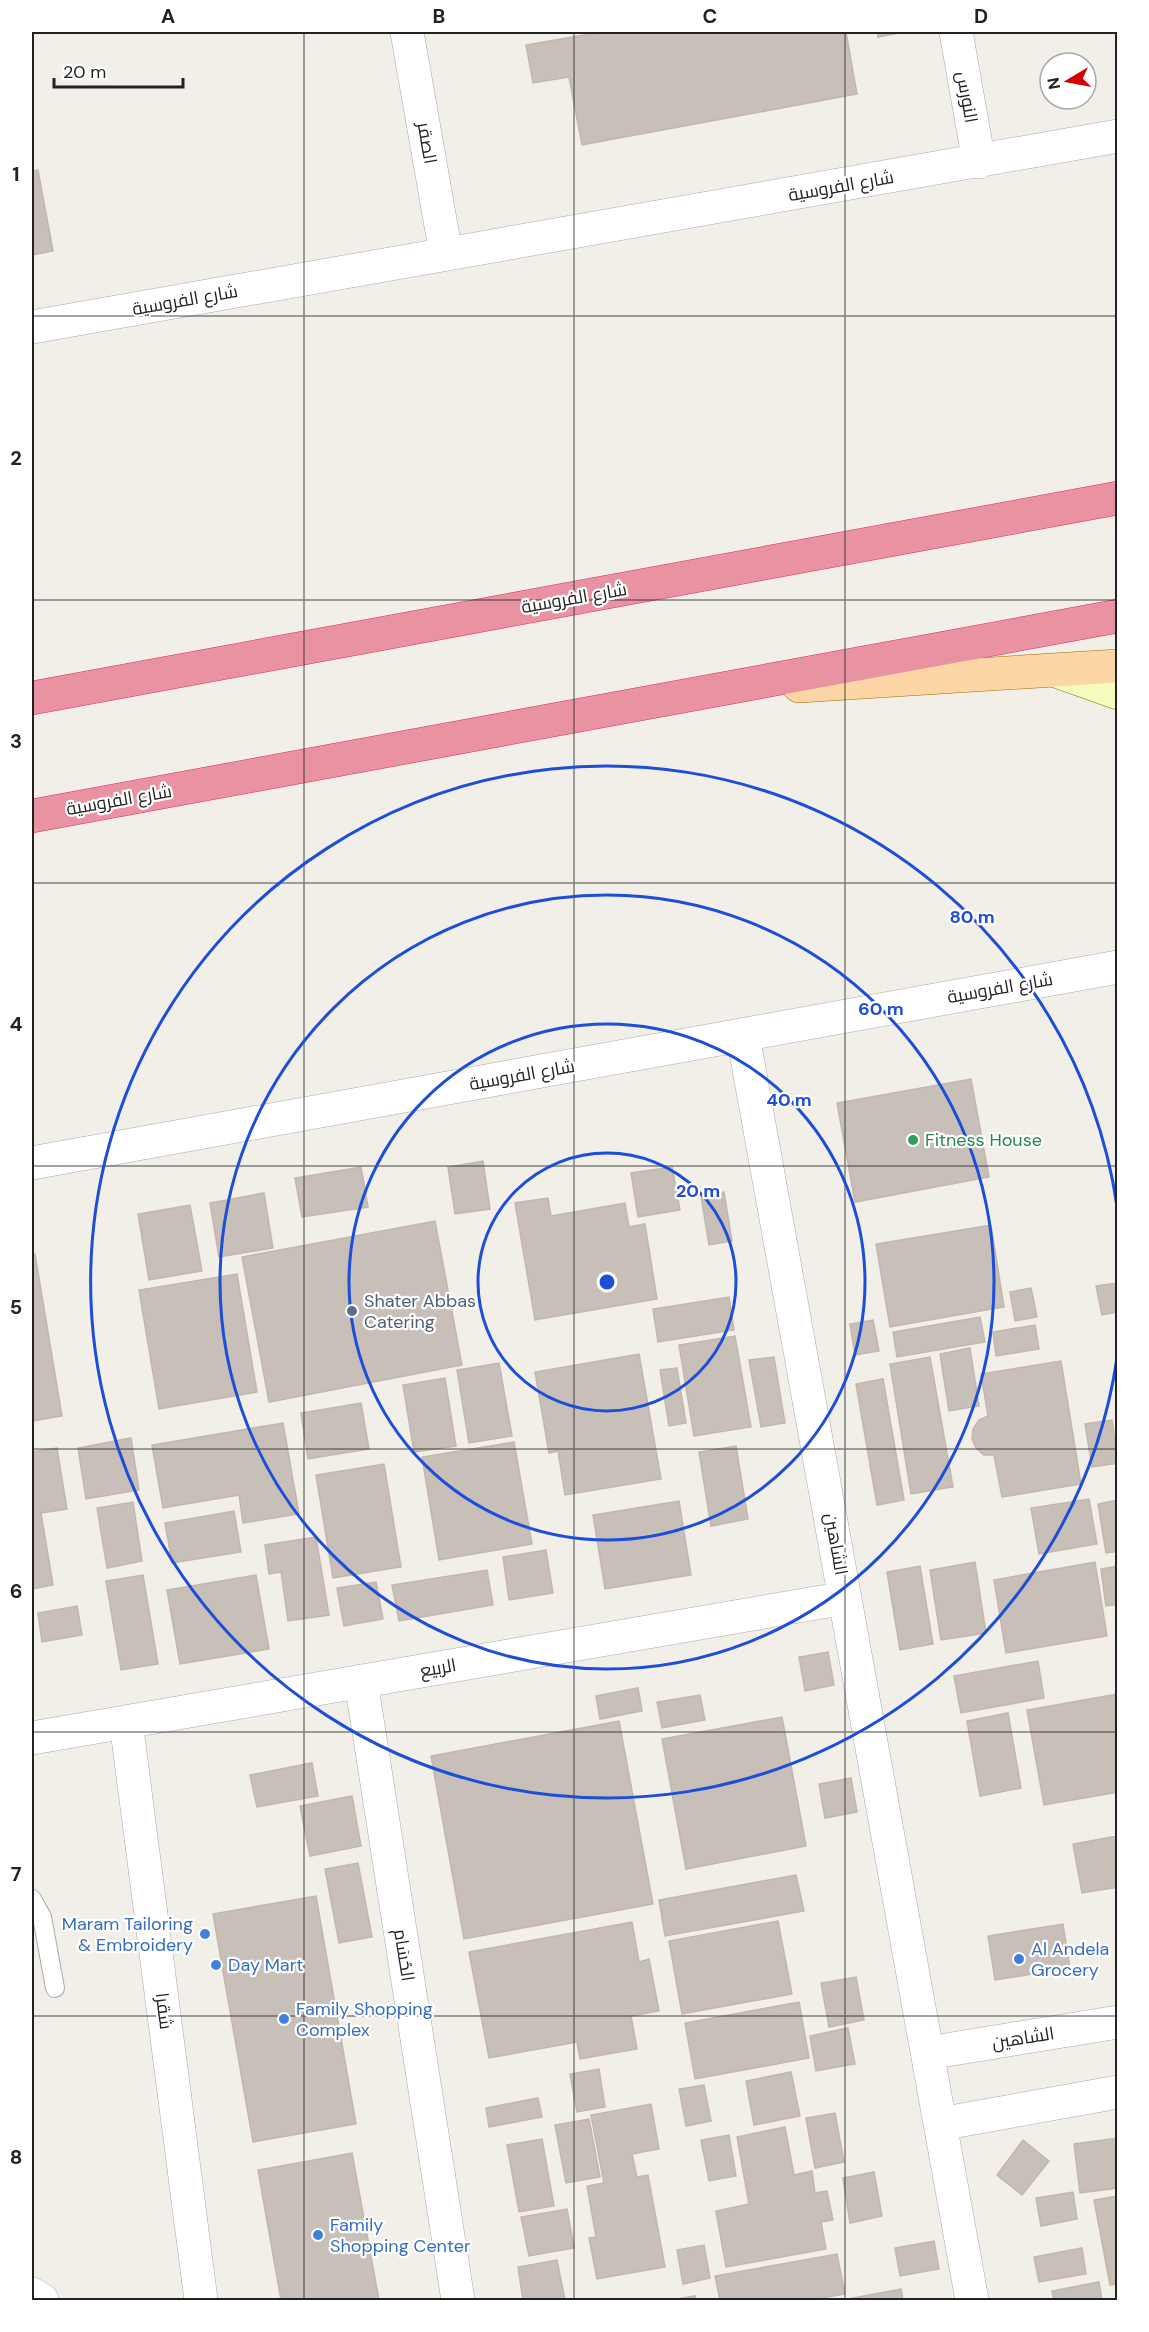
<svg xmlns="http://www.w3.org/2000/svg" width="1149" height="2332" font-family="'DM Sans',Cairo,sans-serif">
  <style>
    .building { fill: #c7bfb8; stroke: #c4b6ab; stroke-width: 1.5 }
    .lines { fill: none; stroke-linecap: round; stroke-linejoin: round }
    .lane-casing { stroke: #a9a9a9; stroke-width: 20 }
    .street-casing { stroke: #a9a9a9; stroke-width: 34 }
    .secondary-casing { stroke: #707d05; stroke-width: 34 }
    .primary-casing { stroke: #a06b00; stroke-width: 34 }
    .highway-casing { stroke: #dc2a67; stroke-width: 34 }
    .lane { stroke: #fff; stroke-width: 18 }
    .street { stroke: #fff; stroke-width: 33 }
    .secondary { stroke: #f7fabf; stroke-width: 33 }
    .primary { stroke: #fcd6a4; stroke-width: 33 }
    .highway { stroke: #e892a2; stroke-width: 33 }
    .grid { fill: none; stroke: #222; stroke-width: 1.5; stroke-opacity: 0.55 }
    .ring { fill: none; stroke: #1d4ed8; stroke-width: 3 }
    .leisure-dot { fill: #2e9e5b; stroke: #fff; stroke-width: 2 }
    .service-dot { fill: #5c6f8a; stroke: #fff; stroke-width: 2 }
    .shop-dot { fill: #3f7fe0; stroke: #fff; stroke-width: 2 }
    .labels { text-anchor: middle; stroke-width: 4.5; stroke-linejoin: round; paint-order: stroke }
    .street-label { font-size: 18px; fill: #222; stroke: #fff }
    .leisure-label { font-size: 18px; fill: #27864d; stroke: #fff; text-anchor: start }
    .service-label { font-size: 18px; fill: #4e5e75; stroke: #fff; text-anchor: start }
    .shop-label { font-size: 18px; fill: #366cbe; stroke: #fff; text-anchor: start }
    .centre { fill: #1d4ed8; stroke: #fff; stroke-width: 3 }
    .ring-label { font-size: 18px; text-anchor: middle; font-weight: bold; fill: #1d4ed8; stroke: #fff; stroke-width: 4.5; stroke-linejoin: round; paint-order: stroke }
    .neatline { fill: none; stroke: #222; stroke-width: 2 }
    .grid-label { font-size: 20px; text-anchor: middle; font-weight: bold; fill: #222 }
  </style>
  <rect width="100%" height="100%" fill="#f2efe9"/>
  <path class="building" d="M601,32H846L857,94L582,145L569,77L533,83L526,45Z
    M877,32H904L878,37Z
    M38,170L53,251L32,255V171Z
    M971,1079L989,1177L855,1202L837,1103Z
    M483,1161L490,1209L455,1214L448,1167Z
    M361,1167L368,1207L302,1217L295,1178Z
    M672,1167L680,1210L638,1217L631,1173Z
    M724,1192L732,1241L709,1245L701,1196Z
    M264,1193L273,1248L219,1257L210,1203Z
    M548,1198L551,1216L625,1203L629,1227L645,1224L657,1299L535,1320L515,1203Z
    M190,1205L202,1271L149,1280L138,1214Z
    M435,1221L462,1365L269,1402L242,1257Z
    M991,1225L1004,1307L890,1327L876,1244Z
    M35,1254L62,1416L32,1421V1255Z
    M237,1274L257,1392L159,1409L139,1290Z
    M1118,1283V1312L1102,1315L1096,1286Z
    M1031,1288L1037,1317L1015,1321L1010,1292Z
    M729,1297L734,1330L658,1342L653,1309Z
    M980,1317L985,1342L897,1357L893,1332Z
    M873,1320L879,1351L855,1355L850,1324Z
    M1035,1325L1039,1349L996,1356L993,1332Z
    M735,1336L751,1427L694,1436L679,1345Z
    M970,1348L979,1406L949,1411L940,1354Z
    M639,1354L661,1479L565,1495L558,1451L549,1453L535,1372Z
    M774,1357L785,1423L761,1427L749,1360Z
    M930,1357L953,1487L911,1494L890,1364Z
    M1061,1361L1081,1484L1002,1497L994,1455H984L976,1448L972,1439L973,1429L979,1420L988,1416L981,1374Z
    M499,1363L512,1436L469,1443L457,1370Z
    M677,1368L686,1423L669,1426L660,1370Z
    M445,1378L456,1446L414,1452L403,1385Z
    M883,1379L904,1500L877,1505L856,1384Z
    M361,1403L369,1449L308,1459L301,1413Z
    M1112,1420L1118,1463L1092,1467L1085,1424Z
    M283,1423L299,1514L243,1523L239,1495L163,1508L152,1445Z
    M131,1438L139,1490L86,1499L78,1448Z
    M514,1442L532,1544L439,1560L422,1457Z
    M736,1446L748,1519L711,1526L699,1452Z
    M57,1448L67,1509L41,1513L53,1585L32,1589V1452Z
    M384,1464L401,1567L333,1578L316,1475Z
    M1089,1499L1097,1544L1039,1554L1031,1508Z
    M1118,1500V1551L1106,1553L1098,1504Z
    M679,1501L691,1575L605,1589L593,1515Z
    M133,1502L142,1561L107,1568L97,1508Z
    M234,1511L241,1552L172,1563L165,1523Z
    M316,1537L329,1615L288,1621L281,1572L269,1574L265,1545Z
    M546,1550L553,1593L509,1600L503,1557Z
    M975,1562L986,1633L941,1640L930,1570Z
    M1095,1562L1107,1636L1006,1653L994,1580Z
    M920,1566L933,1644L900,1650L887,1572Z
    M1118,1566V1604L1106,1606L1101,1569Z
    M487,1570L493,1605L399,1621L392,1585Z
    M143,1575L158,1664L121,1670L106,1581Z
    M256,1575L269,1649L180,1664L167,1590Z
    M376,1582L383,1619L344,1626L337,1588Z
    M77,1606L82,1635L42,1642L38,1613Z
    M828,1652L834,1685L805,1691L799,1657Z
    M1038,1661L1044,1698L961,1713L954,1676Z
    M638,1688L642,1711L600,1719L596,1696Z
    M1118,1694V1792L1044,1805L1027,1710Z
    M700,1695L705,1720L662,1728L657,1702Z
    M1008,1713L1021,1788L980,1796L967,1721Z
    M782,1717L806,1846L686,1869L662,1739Z
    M619,1721L653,1904L464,1939L431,1756Z
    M312,1763L318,1796L257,1807L250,1775Z
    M851,1778L857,1812L825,1818L819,1784Z
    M352,1796L361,1846L310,1856L300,1806Z
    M1118,1836V1887L1082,1893L1073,1844Z
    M358,1863L372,1937L339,1943L325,1869Z
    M796,1875L804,1911L665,1936L659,1900Z
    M316,1896L356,2124L253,2142L213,1914Z
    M778,1921L792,1994L682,2014L669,1941Z
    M632,1922L639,1962L649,1959L659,2011L631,2016L637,2049L580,2059L577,2042L489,2058L469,1952Z
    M1063,1924L1070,1968L995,1980L988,1936Z
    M856,1977L864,2020L829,2027L821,1983Z
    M799,2002L809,2058L695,2079L685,2023Z
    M848,2028L855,2064L816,2071L810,2036Z
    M599,2069L605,2107L577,2112L570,2074Z
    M791,2072L800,2116L754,2125L746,2081Z
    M704,2085L711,2121L686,2126L679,2089Z
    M538,2098L542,2117L489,2127L486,2108Z
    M651,2104L659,2149L632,2154L637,2177L648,2175L665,2267L597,2279L589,2238L596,2237L587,2186L604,2183L591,2115Z
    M835,2113L844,2162L815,2168L806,2118Z
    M589,2119L600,2177L566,2183L555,2125Z
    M785,2127L794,2175L812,2171L815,2193L827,2191L833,2220L821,2222L826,2249L726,2267L716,2211L749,2204L737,2137Z
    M729,2135L736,2176L709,2181L701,2140Z
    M1118,2138V2188L1080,2193L1074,2144Z
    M542,2139L554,2206L519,2212L507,2145Z
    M1023,2140L1049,2161L1022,2195L997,2175Z
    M352,2153L379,2300H281L258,2170Z
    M874,2172L882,2216L850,2223L843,2178Z
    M1073,2192L1077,2219L1041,2226L1036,2198Z
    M1118,2196V2284L1110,2285L1094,2200Z
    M567,2209L574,2248L529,2256L521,2217Z
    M934,2241L939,2269L900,2276L895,2248Z
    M704,2245L710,2278L683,2284L677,2250Z
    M1082,2248L1086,2274L1039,2282L1034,2257Z
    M837,2254L845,2294L811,2300H720L715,2276Z
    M557,2260L565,2300H523L518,2267Z
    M1099,2282L1102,2300H1054L1052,2291Z
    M901,2289L903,2300H847V2299Z
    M695,2296V2300H671Z"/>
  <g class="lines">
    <g class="lane-casing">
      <path id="lane" d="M32,1899L42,1917L55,1988"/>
    </g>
    <g class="street-casing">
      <path id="street" d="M407,32L446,254
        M956,32L979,162
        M32,327L1118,136
        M743,1036L972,2300
        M32,1163L1118,967
        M361,1681L458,2300
        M126,1722L201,2300
        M32,1738L845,1598
        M928,2053L1118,2022
        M940,2124L1118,2092
        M32,2294L42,2300"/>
    </g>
    <g class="secondary-casing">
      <path id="secondary" d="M1056,671L1118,693"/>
    </g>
    <g class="primary-casing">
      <path id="primary" d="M799,686L1118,666"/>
    </g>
    <g class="highway-casing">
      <path id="highway" d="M32,698L1118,498
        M32,816L1118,616"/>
    </g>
    <use href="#lane" class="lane"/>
    <use href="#street" class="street"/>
    <use href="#secondary" class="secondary"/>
    <use href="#primary" class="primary"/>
    <use href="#highway" class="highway"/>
  </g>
  <path class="grid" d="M304,32V2300M574,32V2300M845,32V2300M32,316H1118M32,600H1118M32,883H1118M32,1166H1118M32,1449H1118M32,1732H1118M32,2016H1118"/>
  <g class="ring">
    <circle cx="607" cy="1282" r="129"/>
    <circle cx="607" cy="1282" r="258"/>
    <circle cx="607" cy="1282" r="387"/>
    <path d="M1117 1358A516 516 0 1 1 1117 1206"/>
  </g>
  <circle class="leisure-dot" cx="913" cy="1140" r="6"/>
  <circle class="service-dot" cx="352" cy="1311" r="6"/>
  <g class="shop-dot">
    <circle cx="205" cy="1934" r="6"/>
    <circle cx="1019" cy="1959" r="6"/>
    <circle cx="216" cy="1965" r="6"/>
    <circle cx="284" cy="2019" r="6"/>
    <circle cx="318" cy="2235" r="6"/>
  </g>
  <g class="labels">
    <g class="street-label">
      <text transform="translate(967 97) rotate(80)" y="6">النورس</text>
      <text transform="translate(427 143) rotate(80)" y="6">الصقر</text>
      <text transform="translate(841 186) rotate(-10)" y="6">شارع الفروسية</text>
      <text transform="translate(185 300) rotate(-10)" y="6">شارع الفروسية</text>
      <text transform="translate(574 598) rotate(-10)" y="6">شارع الفروسية</text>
      <text transform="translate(119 800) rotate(-10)" y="6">شارع الفروسية</text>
      <text transform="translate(1000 988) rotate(-10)" y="6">شارع الفروسية</text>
      <text transform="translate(522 1075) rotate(-10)" y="6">شارع الفروسية</text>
      <text transform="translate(836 1544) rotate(80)" y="6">الشاهين</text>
      <text transform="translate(438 1668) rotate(-10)" y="6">الربيع</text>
      <text transform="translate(404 1955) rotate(81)" y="6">الحُسَام</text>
      <text transform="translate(164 2011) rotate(83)" y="6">شقرا</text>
      <text transform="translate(1023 2038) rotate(-9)" y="6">الشاهين</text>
    </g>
    <g class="leisure-label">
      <text x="925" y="1146">Fitness House</text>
    </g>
    <g class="service-label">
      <text x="364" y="1307">Shater Abbas<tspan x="364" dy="21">Catering</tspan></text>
    </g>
    <g class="shop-label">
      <text x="193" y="1930" text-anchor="end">Maram Tailoring<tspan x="193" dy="21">&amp; Embroidery</tspan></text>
      <text x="1031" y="1955">Al Andela<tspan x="1031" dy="21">Grocery</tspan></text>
      <text x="228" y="1971">Day Mart</text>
      <text x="296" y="2015">Family Shopping<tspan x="296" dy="21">Complex</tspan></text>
      <text x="330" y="2231">Family<tspan x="330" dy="21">Shopping Center</tspan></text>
    </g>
  </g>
  <circle cx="607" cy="1282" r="9" class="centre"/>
  <g class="ring-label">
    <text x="972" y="923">80 m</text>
    <text x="881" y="1015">60 m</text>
    <text x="789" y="1106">40 m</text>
    <text x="698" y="1197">20 m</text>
  </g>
  <rect width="1149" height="2332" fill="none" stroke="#ffffff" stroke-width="66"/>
  <g transform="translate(1068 81) rotate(260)"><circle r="28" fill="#ffffff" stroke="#a7a7a7" stroke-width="1.5"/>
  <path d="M0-4.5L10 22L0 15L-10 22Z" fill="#d40000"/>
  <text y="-9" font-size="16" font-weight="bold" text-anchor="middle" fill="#222222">N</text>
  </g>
  <path d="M54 78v9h129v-9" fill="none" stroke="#222222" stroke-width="3"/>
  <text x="63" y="78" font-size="18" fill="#222222" stroke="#ffffff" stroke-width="4.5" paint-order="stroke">20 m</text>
  <rect x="33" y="33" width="1083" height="2266" class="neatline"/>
  <g class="grid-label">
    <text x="168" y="23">A</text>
    <text x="439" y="23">B</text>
    <text x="710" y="23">C</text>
    <text x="981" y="23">D</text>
    <text x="16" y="181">1</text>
    <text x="16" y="465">2</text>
    <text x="16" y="748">3</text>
    <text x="16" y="1031">4</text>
    <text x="16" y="1314">5</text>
    <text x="16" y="1598">6</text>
    <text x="16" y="1881">7</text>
    <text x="16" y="2164">8</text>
  </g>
</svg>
